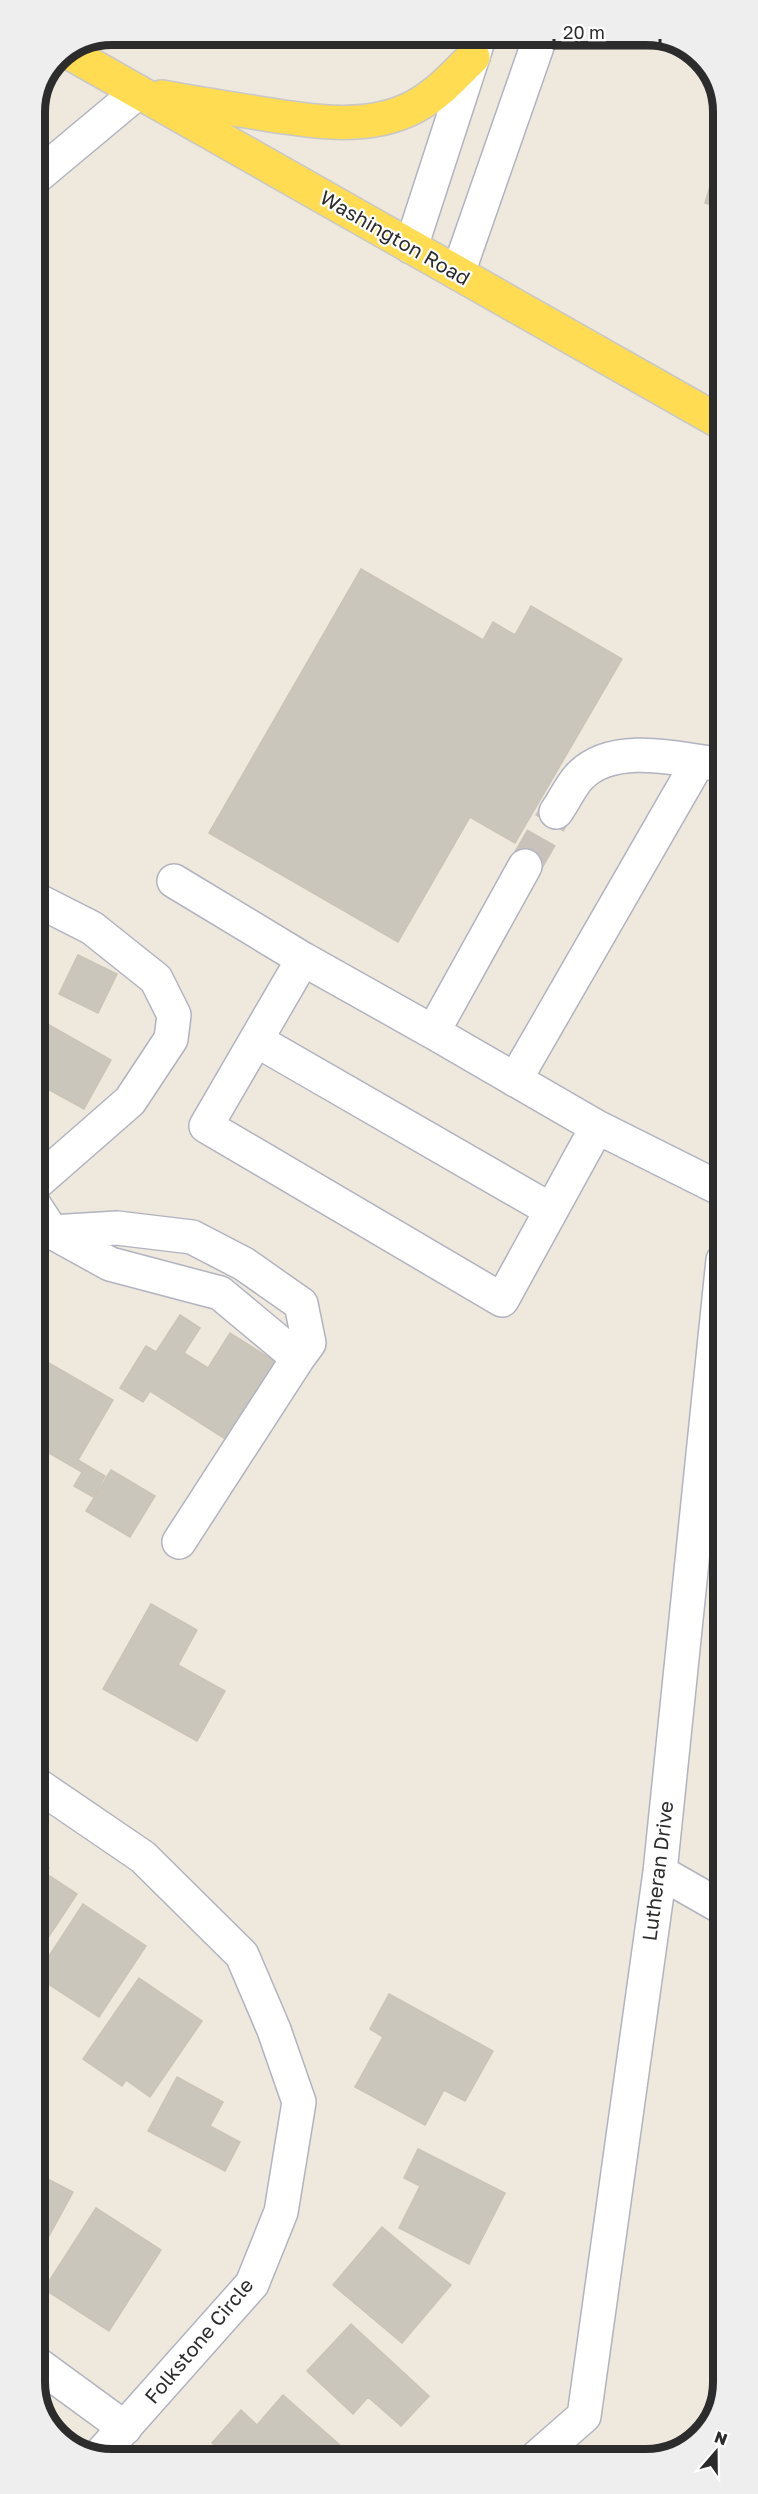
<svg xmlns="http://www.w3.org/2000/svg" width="758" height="2494" font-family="'Golos Text',sans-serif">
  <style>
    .building { fill: #cac6bc; stroke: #cbc4b6; stroke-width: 1.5 }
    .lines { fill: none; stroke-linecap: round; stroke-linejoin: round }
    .minor-tunnel { stroke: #c8c2ba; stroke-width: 33; stroke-dasharray: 33 16; stroke-linecap: butt }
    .minor-casing { stroke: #b1b3c1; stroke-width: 36 }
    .major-casing { stroke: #c8c8c8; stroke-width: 36 }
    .minor { stroke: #fff; stroke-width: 33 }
    .major { stroke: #ffdc52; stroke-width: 33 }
    .labels { text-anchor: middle; stroke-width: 4.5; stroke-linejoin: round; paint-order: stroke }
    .street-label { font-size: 20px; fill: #2c2c2c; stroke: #fff }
    .rim { fill: none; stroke: #2c2c2c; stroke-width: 8 }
  </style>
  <rect width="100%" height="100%" fill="#efe8dd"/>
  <path class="building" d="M722,145V208L705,203Z
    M361,569L483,640L493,622L515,635L531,606L622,659L515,843L470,817L398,942L209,833Z
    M78,955L117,974L98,1013L59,994Z
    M35,1017L111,1060L84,1109L35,1082Z
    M180,1315L200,1328L184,1353L208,1368L230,1333L279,1364L230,1442L150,1391L143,1402L120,1388L146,1346L156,1352Z
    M35,1355L113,1400L78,1460L105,1476L93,1497L74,1486L82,1472L35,1445Z
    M111,1470L155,1496L130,1537L86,1511Z
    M151,1604L197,1630L178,1665L225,1691L197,1741L103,1689Z
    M36,1859L49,1868L45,1873L77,1894L36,1956Z
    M83,1904L146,1946L99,2017L36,1976Z
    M139,1978L202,2021L150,2097L126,2080L122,2086L83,2059Z
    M389,1994L493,2051L465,2101L444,2090L425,2125L355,2087L383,2037L370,2029Z
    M177,2077L223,2102L210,2126L240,2142L225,2171L148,2131Z
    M418,2149L505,2193L469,2264L399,2228L420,2186L404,2178Z
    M36,2173L73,2192L36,2260Z
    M96,2208L161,2250L109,2331L44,2289Z
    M382,2227L451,2285L402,2343L333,2285Z
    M351,2324L429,2396L401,2426L368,2397L353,2414L307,2371Z
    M283,2395L341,2446L330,2459H230L212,2443L241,2410L257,2425Z"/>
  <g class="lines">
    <path class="minor-tunnel" d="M525,866L556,812"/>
    <g class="minor-casing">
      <path id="minor" d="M35,178L138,92
        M411,247L480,35
        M458,273L541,35
        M556,812C564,801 570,787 579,777C612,741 680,759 722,765
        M174,881L303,959
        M35,899L92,928L156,979L174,1015L171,1039L130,1101L35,1184
        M433,1032L303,959L206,1126L502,1300L597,1127L433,1032L525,866
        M256,1040L551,1210
        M515,1080L698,762
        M597,1127L723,1190
        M35,1206L52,1232L110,1264L220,1293L298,1358L179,1542
        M52,1232L117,1228L192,1237L244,1264L301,1304L309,1343L298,1358
        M36,1784L143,1857L242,1955L274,2030L299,2102L281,2212L252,2284L99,2456
        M660,1872L723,1908
        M36,2363L125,2428
        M536,2458L584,2416L660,1872L723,1260"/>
    </g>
    <g class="major-casing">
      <path id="major" d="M68,52L722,423
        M162,97C192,103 222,107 252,112C304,120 365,133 414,107C437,95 455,75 473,57"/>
    </g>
    <use href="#minor" class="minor"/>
    <use href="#major" class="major"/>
  </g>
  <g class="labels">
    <g class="street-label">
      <text transform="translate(395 238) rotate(30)" y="7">Washington Road</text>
      <text transform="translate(658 1871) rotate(-83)" y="7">Lutheran Drive</text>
      <text transform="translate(199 2341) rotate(-50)" y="7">Folkstone Circle</text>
    </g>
  </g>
  <path d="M0 0H758V2494H0ZM112 45H646A67 67 0 0 1 713 112V2382A67 67 0 0 1 646 2449H112A67 67 0 0 1 45 2382V112A67 67 0 0 1 112 45Z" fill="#eee" fill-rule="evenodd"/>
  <path class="rim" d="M112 45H646A67 67 0 0 1 713 112V2382A67 67 0 0 1 646 2449H112A67 67 0 0 1 45 2382V112A67 67 0 0 1 112 45Z"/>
  <g transform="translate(716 2452) rotate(20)" stroke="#ffffff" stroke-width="4.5" paint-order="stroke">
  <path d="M0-4.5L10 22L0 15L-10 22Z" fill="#2c2c2c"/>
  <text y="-9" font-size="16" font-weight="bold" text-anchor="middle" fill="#2c2c2c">N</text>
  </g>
  <path d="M554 39v9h106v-9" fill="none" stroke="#2c2c2c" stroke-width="3"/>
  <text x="563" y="39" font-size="18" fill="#2c2c2c" stroke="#ffffff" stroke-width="4.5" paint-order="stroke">20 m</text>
</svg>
